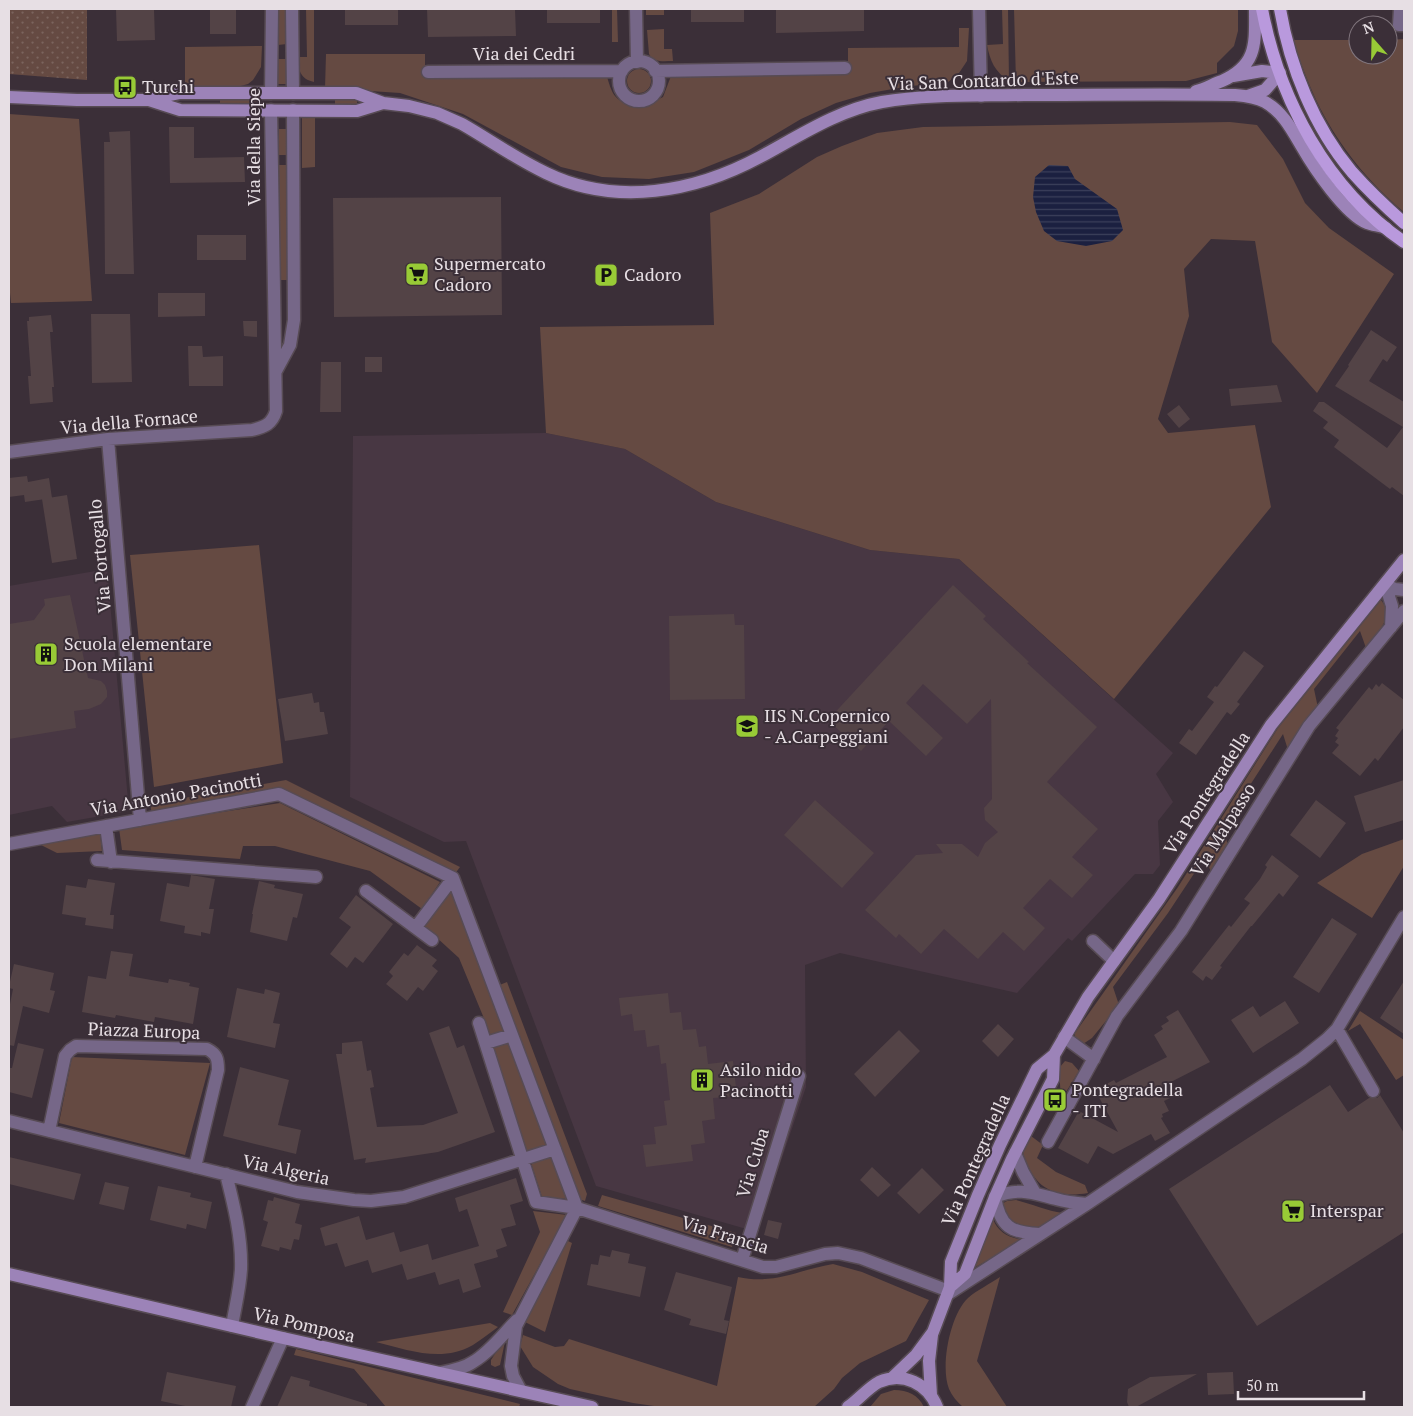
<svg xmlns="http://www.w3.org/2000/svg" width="1413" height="1416" font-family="'PT Serif',serif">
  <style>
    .built { fill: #483743 }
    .green { fill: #654a42 }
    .garden { fill: url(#garden-dots) }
    .water { fill: url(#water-rules) }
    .building { fill: #534346 }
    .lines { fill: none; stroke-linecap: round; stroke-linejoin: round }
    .street-casing { stroke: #574b54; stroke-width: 15 }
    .secondary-casing { stroke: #574b54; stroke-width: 15 }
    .primary-casing { stroke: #574b54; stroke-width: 15 }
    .street { stroke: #766788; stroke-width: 12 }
    .secondary { stroke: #9c83b8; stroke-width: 12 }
    .primary { stroke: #b999dd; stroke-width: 12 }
    .labels { text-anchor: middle; stroke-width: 4; stroke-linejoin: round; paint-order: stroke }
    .street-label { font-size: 18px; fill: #e7dfe4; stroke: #3b2f38 }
    .poi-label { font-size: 18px; fill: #e7dfe4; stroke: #3b2f38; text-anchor: start }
  </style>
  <defs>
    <pattern id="garden-dots" width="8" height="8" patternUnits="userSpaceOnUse" patternTransform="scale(1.25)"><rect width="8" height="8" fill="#654a42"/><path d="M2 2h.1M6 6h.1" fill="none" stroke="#7b645d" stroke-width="1.8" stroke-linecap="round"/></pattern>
    <pattern id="water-rules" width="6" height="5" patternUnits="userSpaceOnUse" patternTransform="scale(1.25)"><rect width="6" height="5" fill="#1b2040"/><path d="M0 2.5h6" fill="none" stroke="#3c405b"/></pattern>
  </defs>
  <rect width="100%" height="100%" fill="#3b2f38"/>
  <path class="built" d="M546,433L625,449L716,502L870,550L959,559L1173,753L1156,774L1173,802L1158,821L1160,865L1153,874H1135L1072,941L1068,938L1017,993L840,953L805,965L806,1087L757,1232L596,1186L466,841L444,842L350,797L353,436Z
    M107,569L129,811L67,822L52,806L9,815V586Z"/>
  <path class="green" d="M278,9H287V44L278,45Z
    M306,9H314V82C300,79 299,70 296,57H307Z
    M612,9H617L618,42H612Z
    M646,9H664V15H646Z
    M1002,9H1008L1009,81C995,72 990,61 987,45L1003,44Z
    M1014,9H1238V31L1234,46L1217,63V73L1186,81L1016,82Z
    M959,28H969L967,61L959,73L947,83L910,86L870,93L836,103L801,119L749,150L694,172L649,179L602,177L561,167L463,114L400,93L325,88L326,54H425V78L607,77C609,83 611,91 615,96C630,112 646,105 663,97L671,76L848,74V48L959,47Z
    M664,29V49H672L673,61C664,61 653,63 649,54L647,30Z
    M1404,39V212C1370,184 1340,147 1320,108C1309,86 1301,63 1292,40H1358V55H1388V40Z
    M262,46L261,67L253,80L248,84L237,87L185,89V47Z
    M277,59H286V84H278Z
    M627 81a12 12 0 1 1 24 0a12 12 0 1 1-24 0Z
    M220,97H260L259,107L220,106Z
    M335,97H357V106H335Z
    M9,114L79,119L92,301L11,303L9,283Z
    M302,118H315V167L302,168Z
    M1230,122L1257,125L1283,159L1305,203L1329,228L1394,274L1317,393L1272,342L1255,241L1211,239L1184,269L1189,316L1158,419L1168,433L1255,425L1271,507L1114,699L959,559L870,550L716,502L625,449L546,433L540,327L714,325L710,213L759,194L817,157L842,146L877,133L923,127Z
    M279,129H287L288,155H279Z
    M279,165H289V280H280Z
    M259,545L283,763L154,787L130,555Z
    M1381,600C1395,617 1377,634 1366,648L1360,631L1314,689L1318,708L1288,750L1283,734L1223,827L1228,846L1211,872L1205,857L1168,913L1113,987L1119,1005L1092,1038L1083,1044L1075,1037V1033L1178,887L1278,728Z
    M286,780L460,867L454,875L282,790L152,814L150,804Z
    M280,803L440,882L422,909L370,871L275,846H243L240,859L122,850L119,828Z
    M100,833L102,851L57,853L39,844Z
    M1404,839V866L1372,918L1317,883L1362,854Z
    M452,887L549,1145L527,1152L483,1016L459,958L424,926Z
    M507,982L587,1194L585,1201L576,1198L497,986Z
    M1360,1011L1404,1040V1075L1396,1080L1360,1024L1348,1031Z
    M72,1057L210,1063L185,1155L59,1123Z
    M1065,1061L1072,1063L1079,1071L1061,1100L1059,1068Z
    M1031,1136L1043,1145L1037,1158L1056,1172L1085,1185L1088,1193C1053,1199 1033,1187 1023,1153Z
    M552,1157L568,1199L542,1197L531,1163Z
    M602,1195L736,1233L732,1247L598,1206Z
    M1016,1200C1032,1204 1047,1211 1063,1213C1051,1221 1029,1237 1015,1225C1009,1220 1004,1212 998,1206L1007,1201Z
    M533,1211L567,1215L512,1315L503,1312L540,1232Z
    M993,1219C998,1233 1010,1238 1024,1240L972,1269Z
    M566,1240L572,1243L545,1332L523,1321Z
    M833,1264L862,1272L929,1300L906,1341L860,1363L842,1378L834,1389L814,1407H661L633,1403L570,1389L558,1384L533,1367L520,1346L523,1335L555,1347L564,1346L569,1339L717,1386L738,1277C774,1285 798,1270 833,1264Z
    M1000,1277L977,1361L1007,1407H963C957,1402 952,1396 949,1389C940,1366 950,1315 968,1298C977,1290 990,1284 1000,1277Z
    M490,1323L498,1327C490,1333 482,1339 473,1345C442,1363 408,1350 376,1342Z
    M506,1337L500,1365L495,1367L491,1365V1360Z
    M296,1349L492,1397L520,1404L519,1407H386L354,1369L294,1355Z
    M894,1390C908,1390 918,1395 924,1407H870L881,1394Z"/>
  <path class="garden" d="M9,9H87V80L9,74Z"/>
  <path class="water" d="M1049,165L1068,166L1075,179L1117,209L1123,230L1112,241L1086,246L1057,241L1044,231L1036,212L1033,197L1035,177Z"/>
  <path class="building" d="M116,9H154L155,40L117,41Z
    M210,9H236V34H210Z
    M345,9H398V25H345Z
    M427,9H515L516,36L428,37Z
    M547,9H600V23H547Z
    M691,9H744V22H691Z
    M776,9H864V31L776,33Z
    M169,127H194V158L244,157L245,182L170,183Z
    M130,131L134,274H105L104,142H110L109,132Z
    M501,197L502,315L334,317L333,198Z
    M197,235H246V260H197Z
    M158,293H205V316L158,317Z
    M91,314H130L132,382L92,383Z
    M51,315L53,332H50L51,347L54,387H52L53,402L30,404L28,376H31L27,321H29V317Z
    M243,321H257V337L244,336Z
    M1371,330L1397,347L1387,362L1383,359L1369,381L1404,402V496L1392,487L1390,489L1334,447L1339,440L1323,428L1328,422L1313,411L1319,402H1324L1387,448L1403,427L1335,386L1349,366L1348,365Z
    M188,346H202L203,357L223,356V386H189Z
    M365,357H382V372H365Z
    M321,362H341V412H320Z
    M1277,385L1282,402L1231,406L1229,389Z
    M1179,405L1190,419L1179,428L1167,414Z
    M27,476L28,482L49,478L52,498L25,502L24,495L9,497V478Z
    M67,495L77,559L52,563L42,499Z
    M953,585L986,616L983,619L1029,662L1027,663L1097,727L1047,782L1098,829L1072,857L1093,875L1072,898L1050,879L1023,908L1045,928L1024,951L1003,932L978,959L944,929L921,954L899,934L896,938L865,910L916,855L943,853L936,844H962L978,857L985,843L998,832L985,820L984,808L992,799L991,699L967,724L923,684L906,703L943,738L926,756L889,721L861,751L828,720Z
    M70,595L88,678L101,681L105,685L107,691V697L101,704L89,709L74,711L76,728L9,739V624L34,620L45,605L44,599Z
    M734,614L735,625H744L745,699L670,700L669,616Z
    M1244,651L1264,666L1237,702L1240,704L1231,715L1227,712L1196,755L1179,743L1189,729L1192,731L1214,702L1207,697L1215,686L1217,687Z
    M1382,683L1404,700V727L1378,761L1375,758L1360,776L1332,753L1339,745L1335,742L1338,738L1335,736L1339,730L1336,728L1369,687L1372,690L1376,684L1379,687Z
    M312,693L314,703L319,702L320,712H324L328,734L285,741L278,699Z
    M1404,780V820L1365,832L1354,796Z
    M815,800L874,853L842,888L784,835Z
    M1316,800L1346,823L1320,858L1290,835Z
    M1272,855L1299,876L1283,897L1279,893L1252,926H1251L1220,966L1222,967L1212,980L1206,976L1203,981L1192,972L1229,925L1231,927L1250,903L1244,899L1260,879L1267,867L1265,865Z
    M191,875L215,879L209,909H214L210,934L201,932V936L184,933L185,926L160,921L167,883L189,887Z
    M88,879L115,883L110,915H114L113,929L85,925L86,918L62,914L66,885L86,888Z
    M259,881L275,885L274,888L303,894L297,918L293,917L287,941L250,932L253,914H252Z
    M356,895L393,924L363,963L355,957L347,968L330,954L351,927L339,918Z
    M1332,918L1357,934L1319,993L1293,977Z
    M417,945L437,960L432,966L438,971L423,991L418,987L407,1001L386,984L393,976L389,972L404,953L408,956Z
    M111,951L133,954L129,976L168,983L169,979L190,983L189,986L199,988L193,1024L155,1017L154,1022L116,1015L115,1018L82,1012L88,976L106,979Z
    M14,964L54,973L50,990L55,991L49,1013L23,1006L14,1046L9,1045V1009L13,989L9,988V986Z
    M1404,981V1034L1380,1018Z
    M237,988L264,994L265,989L280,993L273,1023L280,1024L275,1048L227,1037Z
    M668,993L670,1013L681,1012L683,1030L696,1029L699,1047L706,1046L708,1064L733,1061L737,1096L713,1098L715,1119L702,1121L705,1143L691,1145L693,1161L646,1167L643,1145L656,1144L654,1127L667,1125L664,1101L670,1100L666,1063L661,1064L659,1045L647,1047L645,1030L634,1031L632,1014L621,1016L619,998Z
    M1285,1001L1299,1023L1253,1053L1231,1020L1253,1006L1260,1017Z
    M1178,1010L1210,1062L1165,1085L1172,1097L1164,1101L1169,1111L1162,1114L1163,1117L1161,1118L1170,1133L1155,1141L1151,1134L1113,1154L1098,1146L1088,1164L1058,1148L1079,1111L1118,1132L1095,1090L1114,1080L1116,1083L1167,1057L1154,1035L1163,1029L1161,1026L1169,1021L1166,1017Z
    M998,1024L1014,1039L998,1057L982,1041Z
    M449,1026L457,1048L464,1045L495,1132L438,1152L365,1163L366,1158L354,1160L336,1054H342V1043L362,1041L367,1071L371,1070L374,1087L370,1088L377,1127L423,1125L458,1113L429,1033Z
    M899,1030L920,1051L875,1097L854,1074Z
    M18,1043L44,1049L32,1098L9,1092V1068H12Z
    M240,1067L289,1080L278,1125L301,1130L296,1154L223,1136Z
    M1330,1085L1348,1112L1369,1098H1377L1380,1095L1404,1133V1232L1257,1326L1169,1189Z
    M9,1157L81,1174L74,1200L9,1184Z
    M872,1167L891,1185L878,1197L860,1180Z
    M922,1168L944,1190L919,1214L897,1193Z
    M516,1178L523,1201L510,1205L516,1225L501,1229L507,1246L496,1250L498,1257L474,1264L481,1287L463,1293L459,1279L439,1285L435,1272L407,1280L402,1264L372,1273L368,1260L345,1267L337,1243L325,1246L320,1228L359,1216L366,1240L394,1232L400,1252L428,1244L432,1260L479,1246L467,1209L459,1212L455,1198Z
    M105,1182L129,1187L124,1210L99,1204Z
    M158,1186L191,1193L190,1197L212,1202L206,1229L187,1224L186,1229L150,1220Z
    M274,1197L300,1204L295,1223L302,1225L299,1240L294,1239L291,1250L280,1247L279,1251L261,1246L268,1222L263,1220L268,1200L273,1201Z
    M768,1220L782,1223L778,1239L764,1235Z
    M612,1250L630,1254L628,1263L646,1267L640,1297L587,1285L591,1264L598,1265L600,1255L610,1257Z
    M676,1272L732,1287L724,1320L729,1321L726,1334L689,1325L691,1319L664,1310Z
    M167,1372L236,1386L231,1407H190L161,1401Z
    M1233,1372L1234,1394L1208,1395L1207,1373Z
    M1197,1374L1136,1407H1129L1127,1402L1128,1389L1150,1377Z
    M291,1376L310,1381L309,1386L367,1404V1407H277Z"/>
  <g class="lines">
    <g class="street-casing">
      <path id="street" d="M292,9L293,93
        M636,9L637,62
        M979,9L981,96
        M1400,9L1399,25H1404
        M619 81a20 20 0 1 1 40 0a20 20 0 1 1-40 0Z
        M655,71L845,68
        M428,72L622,71
        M271,93L272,9
        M276,371L290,345L294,320L293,110
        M108,439L140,820
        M9,452L108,439L252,430C265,427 272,424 276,411L271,110
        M1385,584L1392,606L1391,627
        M1385,584L1395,589L1404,590
        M106,826L111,862
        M9,844L279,794L453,878L577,1208L516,1326L511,1366L513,1376L521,1391
        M97,860L316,877
        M366,891L432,940
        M416,927L453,878
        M1093,941L1114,961
        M479,1023L536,1202L577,1208L763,1267H776L825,1254L838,1253L861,1258L949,1291
        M1337,1029L1373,1091
        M1064,1037L1094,1059
        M486,1043L512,1035
        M9,1121L297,1192L354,1200L371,1201L404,1197L555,1149
        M49,1131L65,1056L70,1050L76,1046L207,1049C217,1054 218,1059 218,1070L195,1167
        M1048,1142L1117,1016L1181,931L1309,726L1404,611
        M1015,1153L1023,1172L1035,1193
        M226,1174C234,1206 242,1237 241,1269C240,1288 235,1308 232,1326
        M1040,1234C1011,1233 1000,1227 995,1197C1019,1187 1032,1193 1056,1199C1066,1202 1076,1203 1087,1204
        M742,1260L799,1076
        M948,1294L1087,1204L1302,1059L1327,1039L1337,1029L1404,917
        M439,1373C450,1371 463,1369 473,1362C490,1352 503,1334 517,1320
        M252,1407L283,1338"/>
    </g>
    <g class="secondary-casing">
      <path id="secondary" d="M1233,76L1262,71L1280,73
        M1196,91C1205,89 1213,84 1222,81C1258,65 1255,43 1255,9
        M1248,96L1265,90L1280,73
        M9,97L77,100H147L180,93H356L383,103L409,106L437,113L462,124C490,140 516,159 546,173C616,207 695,192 760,157C799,136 838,110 882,102C928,94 977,96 1024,95C1095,95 1165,94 1235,95C1246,96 1256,97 1265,102C1283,112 1292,130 1302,147C1314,168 1345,214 1367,223C1373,225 1380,226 1386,228
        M149,100L180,110L357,111L383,103
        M9,1274L283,1338L592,1407
        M950,1287L965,1274L995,1197L1012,1159L1053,1079L1054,1055
        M892,1378L916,1355L933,1332L950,1287L951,1262L978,1195L1000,1145L1037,1069L1054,1055L1088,997L1159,899L1271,725L1404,560
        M931,1395L929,1361L932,1335
        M848,1407C858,1400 869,1387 879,1382C903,1371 928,1384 937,1407"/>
    </g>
    <g class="primary-casing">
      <path id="primary" d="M1262,9C1279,99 1327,189 1404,242
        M1280,9C1290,67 1314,127 1352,172C1368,190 1386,207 1404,223"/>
    </g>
    <use href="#street" class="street"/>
    <use href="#secondary" class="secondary"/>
    <use href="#primary" class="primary"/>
  </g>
  <defs>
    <g id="bus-square" transform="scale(1.25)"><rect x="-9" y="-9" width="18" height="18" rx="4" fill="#98cb36" stroke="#3b2f38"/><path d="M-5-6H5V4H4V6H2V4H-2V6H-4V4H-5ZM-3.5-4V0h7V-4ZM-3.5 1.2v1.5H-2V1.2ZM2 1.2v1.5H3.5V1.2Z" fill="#111"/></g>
    <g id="supermarket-square" transform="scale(1.25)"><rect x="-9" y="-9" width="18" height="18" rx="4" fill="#98cb36" stroke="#3b2f38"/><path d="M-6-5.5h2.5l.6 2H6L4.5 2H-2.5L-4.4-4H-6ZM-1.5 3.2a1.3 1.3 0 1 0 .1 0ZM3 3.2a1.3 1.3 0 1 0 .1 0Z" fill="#111"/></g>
    <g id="parking-square" transform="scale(1.25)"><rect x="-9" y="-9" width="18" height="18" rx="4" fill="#98cb36" stroke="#3b2f38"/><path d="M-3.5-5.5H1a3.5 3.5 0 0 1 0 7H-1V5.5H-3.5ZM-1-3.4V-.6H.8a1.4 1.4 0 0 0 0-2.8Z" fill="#111"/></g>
    <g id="building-square" transform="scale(1.25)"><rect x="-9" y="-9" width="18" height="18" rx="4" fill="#98cb36" stroke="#3b2f38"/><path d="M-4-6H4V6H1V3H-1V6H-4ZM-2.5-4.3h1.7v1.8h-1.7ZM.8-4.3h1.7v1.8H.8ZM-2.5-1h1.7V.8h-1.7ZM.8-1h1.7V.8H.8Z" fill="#111"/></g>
    <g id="school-square" transform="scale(1.25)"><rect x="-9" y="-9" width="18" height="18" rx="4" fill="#98cb36" stroke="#3b2f38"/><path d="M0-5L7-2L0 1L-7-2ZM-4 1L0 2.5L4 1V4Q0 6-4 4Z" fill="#111"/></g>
  </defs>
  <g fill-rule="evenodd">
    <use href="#bus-square" x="125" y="87"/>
    <use href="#supermarket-square" x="417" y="274"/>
    <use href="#parking-square" x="606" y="275"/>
    <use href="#building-square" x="46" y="654"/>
    <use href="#school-square" x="747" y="726"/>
    <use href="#building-square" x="702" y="1080"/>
    <use href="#bus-square" x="1055" y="1100"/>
    <use href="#supermarket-square" x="1293" y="1211"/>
  </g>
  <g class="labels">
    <g class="street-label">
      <text x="524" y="60">Via dei Cedri</text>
      <text transform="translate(983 81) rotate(-2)" y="6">Via San Contardo d'Este</text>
      <text transform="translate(254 147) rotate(-90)" y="6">Via della Siepe</text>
      <text transform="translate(129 422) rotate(-5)" y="6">Via della Fornace</text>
      <text transform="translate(100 556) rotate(-95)" y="6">Via Portogallo</text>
      <text transform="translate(1207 793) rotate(-57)" y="6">Via Pontegradella</text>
      <text transform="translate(176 795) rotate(-10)" y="6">Via Antonio Pacinotti</text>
      <text transform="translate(1223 830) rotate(-58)" y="6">Via Malpasso</text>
      <text transform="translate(144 1031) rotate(2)" y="6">Piazza Europa</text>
      <text transform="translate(976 1160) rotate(-66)" y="6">Via Pontegradella</text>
      <text transform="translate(753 1163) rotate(-73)" y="6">Via Cuba</text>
      <text transform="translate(286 1170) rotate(12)" y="6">Via Algeria</text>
      <text transform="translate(725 1235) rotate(17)" y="6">Via Francia</text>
      <text transform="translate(304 1325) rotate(13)" y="6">Via Pomposa</text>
    </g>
    <g class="poi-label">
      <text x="142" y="93">Turchi</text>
      <text x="434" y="270">Supermercato<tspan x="434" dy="21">Cadoro</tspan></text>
      <text x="624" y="281">Cadoro</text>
      <text x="64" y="650">Scuola elementare<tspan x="64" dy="21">Don Milani</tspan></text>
      <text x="764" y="722">IIS N.Copernico<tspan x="764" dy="21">- A.Carpeggiani</tspan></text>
      <text x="720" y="1076">Asilo nido<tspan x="720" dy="21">Pacinotti</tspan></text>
      <text x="1072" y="1096">Pontegradella<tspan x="1072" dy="21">- ITI</tspan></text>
      <text x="1310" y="1217">Interspar</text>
    </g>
  </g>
  <rect width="1413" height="1416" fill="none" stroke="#e7dfe4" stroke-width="20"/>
  <g transform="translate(1373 40) rotate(340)"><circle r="24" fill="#3b2f38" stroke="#80757d"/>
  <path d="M0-4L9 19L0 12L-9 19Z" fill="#98cb36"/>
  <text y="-8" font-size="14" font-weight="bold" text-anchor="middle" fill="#e7dfe4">N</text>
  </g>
  <path d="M1238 1391v8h126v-8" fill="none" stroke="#e7dfe4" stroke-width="2.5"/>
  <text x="1246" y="1391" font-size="15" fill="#e7dfe4" stroke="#3b2f38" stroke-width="4" paint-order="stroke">50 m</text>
</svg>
